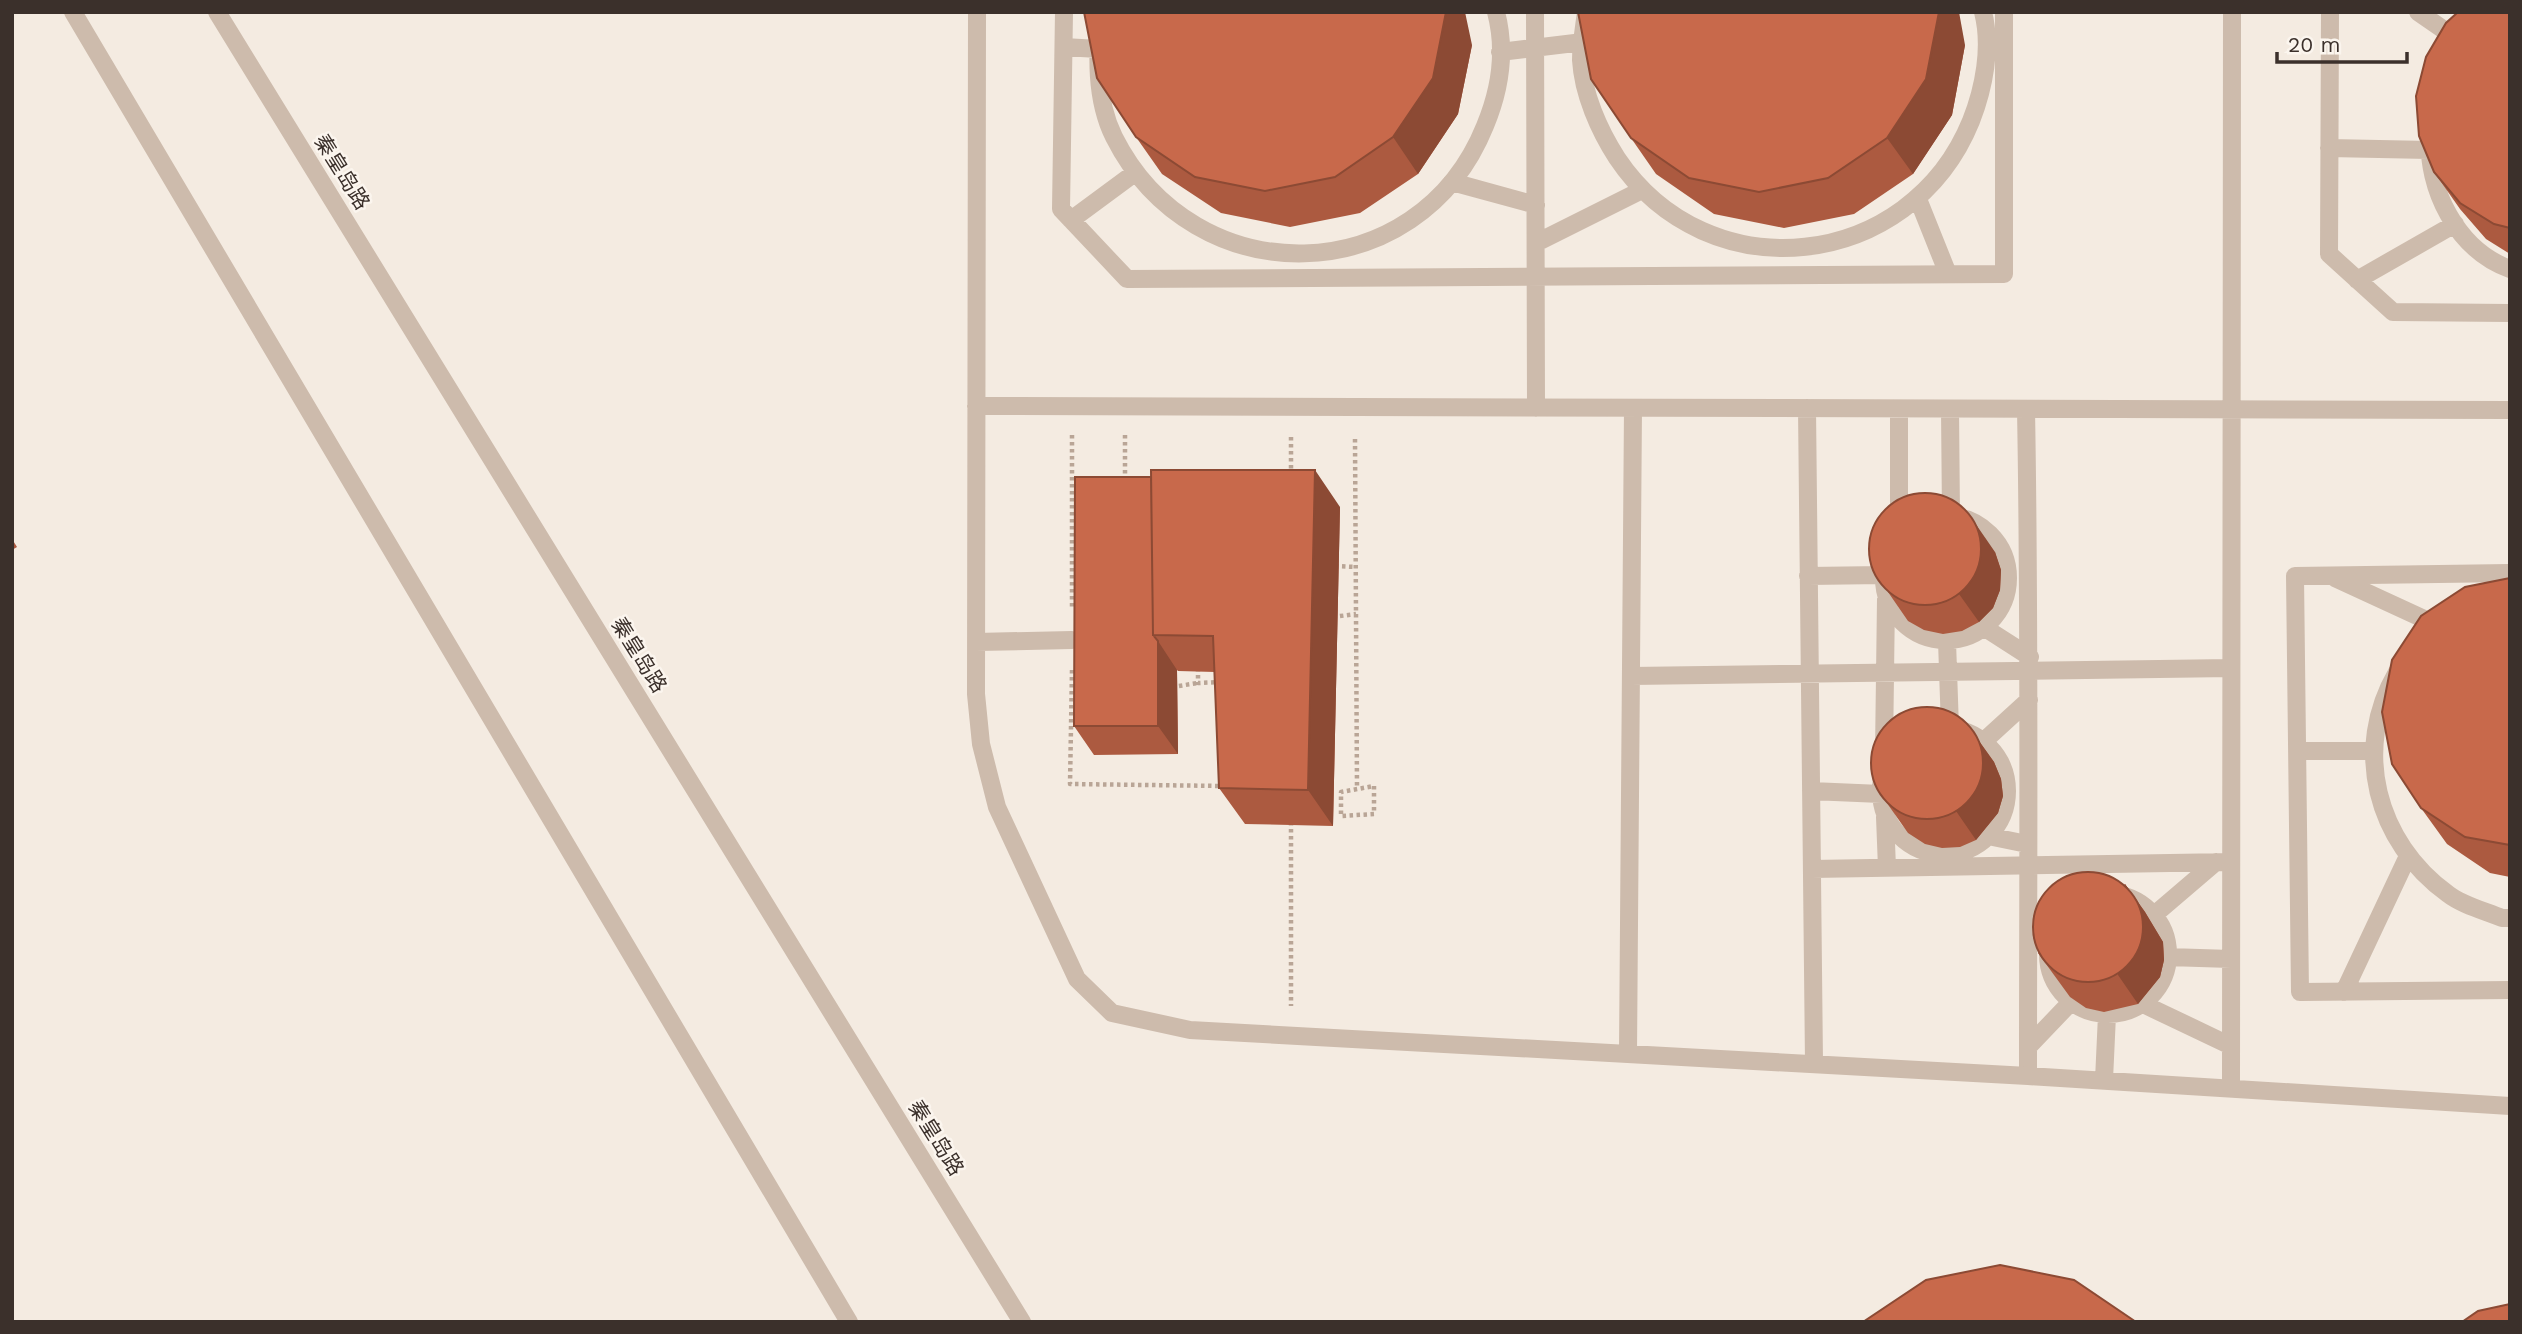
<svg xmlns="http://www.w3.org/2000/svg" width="2522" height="1334" font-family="'Work Sans','Noto Sans SC',sans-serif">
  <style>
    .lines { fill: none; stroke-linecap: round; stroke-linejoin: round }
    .path { stroke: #b9a596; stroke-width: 4.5; stroke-dasharray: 3.5 3.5; stroke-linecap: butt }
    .minor { stroke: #cdbbac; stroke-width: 18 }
    .tertiary { stroke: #cdbbac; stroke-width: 18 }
    .wall { fill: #ac5a40 }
    .shaded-wall { fill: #8c4a34 }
    .building { fill: #c8694b; stroke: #8c4a34; stroke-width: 2 }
    .labels { text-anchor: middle; stroke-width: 5; stroke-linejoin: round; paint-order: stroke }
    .street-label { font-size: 21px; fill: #3b302b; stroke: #fbf5ee }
  </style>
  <rect width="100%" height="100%" fill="#f4ebe1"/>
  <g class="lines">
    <path class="path" d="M1072,435V609
      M1125,435V483
      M1291,437V474
      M1355,439L1357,788
      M1335,566L1356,567
      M1333,617L1356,614
      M1198,668V683L1220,682
      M1072,670L1070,784L1224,786
      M1172,687L1198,683
      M1374,786V814L1341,816V792Z
      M1291,822V1006"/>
    <path class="minor" d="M977,12L976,694L981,744L997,807L1077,979L1112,1013L1190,1030L2028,1076L2510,1106
      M1064,12L1061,209L1127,279L2004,274V12
      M1101,12C1097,53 1095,99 1114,137C1194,296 1418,292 1485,126C1500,90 1506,50 1496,12
      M1535,12L1536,408
      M1586,12C1584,28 1581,44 1581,60C1583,94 1599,130 1617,158C1708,294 1910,271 1971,121C1984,88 1992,47 1983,12
      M2330,12L2329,254L2393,312L2510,313
      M2418,12L2460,41
      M1064,47L1098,49
      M1500,52L1583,42
      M2430,135C2426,188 2457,250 2510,269
      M2329,148L2429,150
      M1452,182L1536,205
      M1918,199L1948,274
      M1071,220L1136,172
      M1536,243L1642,190
      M2357,280L2455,224
      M976,406L2510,410
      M1807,408L1814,1063
      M1899,409V522
      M1950,409L1951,516
      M2026,409C2030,631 2028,853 2028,1076
      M1884 578a62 62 0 1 1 124 0a62 62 0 1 1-124 0Z
      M2510,573L2295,576L2300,992L2510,990
      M1808,576L1883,575
      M2335,578L2437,625
      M1985,628L2030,657
      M1947,641L1950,728
      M976,642L1072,640
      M2397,672C2352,749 2376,842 2448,894C2462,905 2485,911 2502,918H2510
      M1631,676L2231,668
      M1881 791a63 63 0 1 1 126 0a63 63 0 1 1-126 0Z
      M1984,741L2029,700
      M2297,751H2372
      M1884,752L1886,599
      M1811,791L1881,794
      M1885,817L1887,868
      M1988,836L2027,844
      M1812,869L2231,862
      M2048 954a60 60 0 1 1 120 0a60 60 0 1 1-120 0Z
      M2154,915L2216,862
      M2168,957L2231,959
      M2344,992L2407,858
      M2143,1004L2231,1046
      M2028,1047L2071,1002
      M1628,1053L1633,408
      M2104,1080L2107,1015
      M2231,1088L2232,12"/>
    <path class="tertiary" d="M73,12L849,1322
      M217,12L1022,1322"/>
  </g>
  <path class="wall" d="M2510,12V254L2486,239L2460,209L2434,172Z
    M1472,45L1458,114L1418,174L1360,213L1290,227L1221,213L1162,174L1136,137Z
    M1965,45L1952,115L1913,174L1854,214L1784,228L1714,214L1656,174L1631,138Z
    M1075,477L1340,507L1333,826L1245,824L1219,788L1215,672L1178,671L1177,670L1178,754L1094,755L1074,726Z
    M12,539L17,547L12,550Z
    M1995,552L2001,570L2000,590L1993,608L1979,622L1962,631L1943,634L1924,630L1908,621L1888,592Z
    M2510,578V877L2490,873L2447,844L2421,808Z
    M1974,734L1994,762L2001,779L2003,796L1998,813L1976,840L1960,847L1942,848L1925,844L1908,833L1877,789Z
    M2125,884L2145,912L2163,942L2164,960L2160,977L2138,1004L2104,1012L2086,1008L2070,997L2038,953Z"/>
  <path class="shaded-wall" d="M1446,12H1465L1472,45L1458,114L1418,174L1393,137Z
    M1939,12H1959L1965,45L1952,115L1913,174L1887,138Z
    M1315,470L1340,507L1333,826L1308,790Z
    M1975,523L1995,552L2001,570L2000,590L1993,608L1979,622L1959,594Z
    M1158,641L1177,670L1178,754L1158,726Z
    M1974,734L1994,762L2001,779L2003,796L1998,813L1976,840L1956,811Z
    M2125,884L2145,912L2163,942L2164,960L2160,977L2138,1004L2118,975Z"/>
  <path class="building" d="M1084,12H1446L1433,78L1393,137L1335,177L1265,191L1195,177L1136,137L1097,78Z
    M1578,12H1939L1926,79L1887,138L1828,178L1759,192L1689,178L1631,138L1591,79Z
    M2458,12H2510V228L2494,224L2460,203L2434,172L2419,136L2416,96L2426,57L2446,23Z
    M1151,470H1315L1308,790L1219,788L1213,636L1153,635Z
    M1075,477H1151L1153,635L1158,641V726H1074Z
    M1869 549a56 56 0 1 1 112 0a56 56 0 1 1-112 0Z
    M2510,578V845L2465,837L2421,808L2392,764L2382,712L2392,660L2421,616L2465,587Z
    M1871 763a56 56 0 1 1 112 0a56 56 0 1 1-112 0Z
    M2033 927a55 55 0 1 1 110 0a55 55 0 1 1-110 0Z
    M2000,1265L2074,1280L2136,1322H1863L1926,1280Z
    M2510,1304V1322H2462L2478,1311Z"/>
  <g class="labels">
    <g class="street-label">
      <text transform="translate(342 172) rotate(58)" y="7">秦皇岛路</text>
      <text transform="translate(639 655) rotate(58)" y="7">秦皇岛路</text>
      <text transform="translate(936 1138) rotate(58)" y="7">秦皇岛路</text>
    </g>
  </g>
  <rect width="2522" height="1334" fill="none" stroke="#3b302b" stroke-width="28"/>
  <path d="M2277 52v10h130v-10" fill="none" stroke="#3b302b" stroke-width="3.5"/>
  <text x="2288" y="52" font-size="21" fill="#3b302b" stroke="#fbf5ee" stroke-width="5" paint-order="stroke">20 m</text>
</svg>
